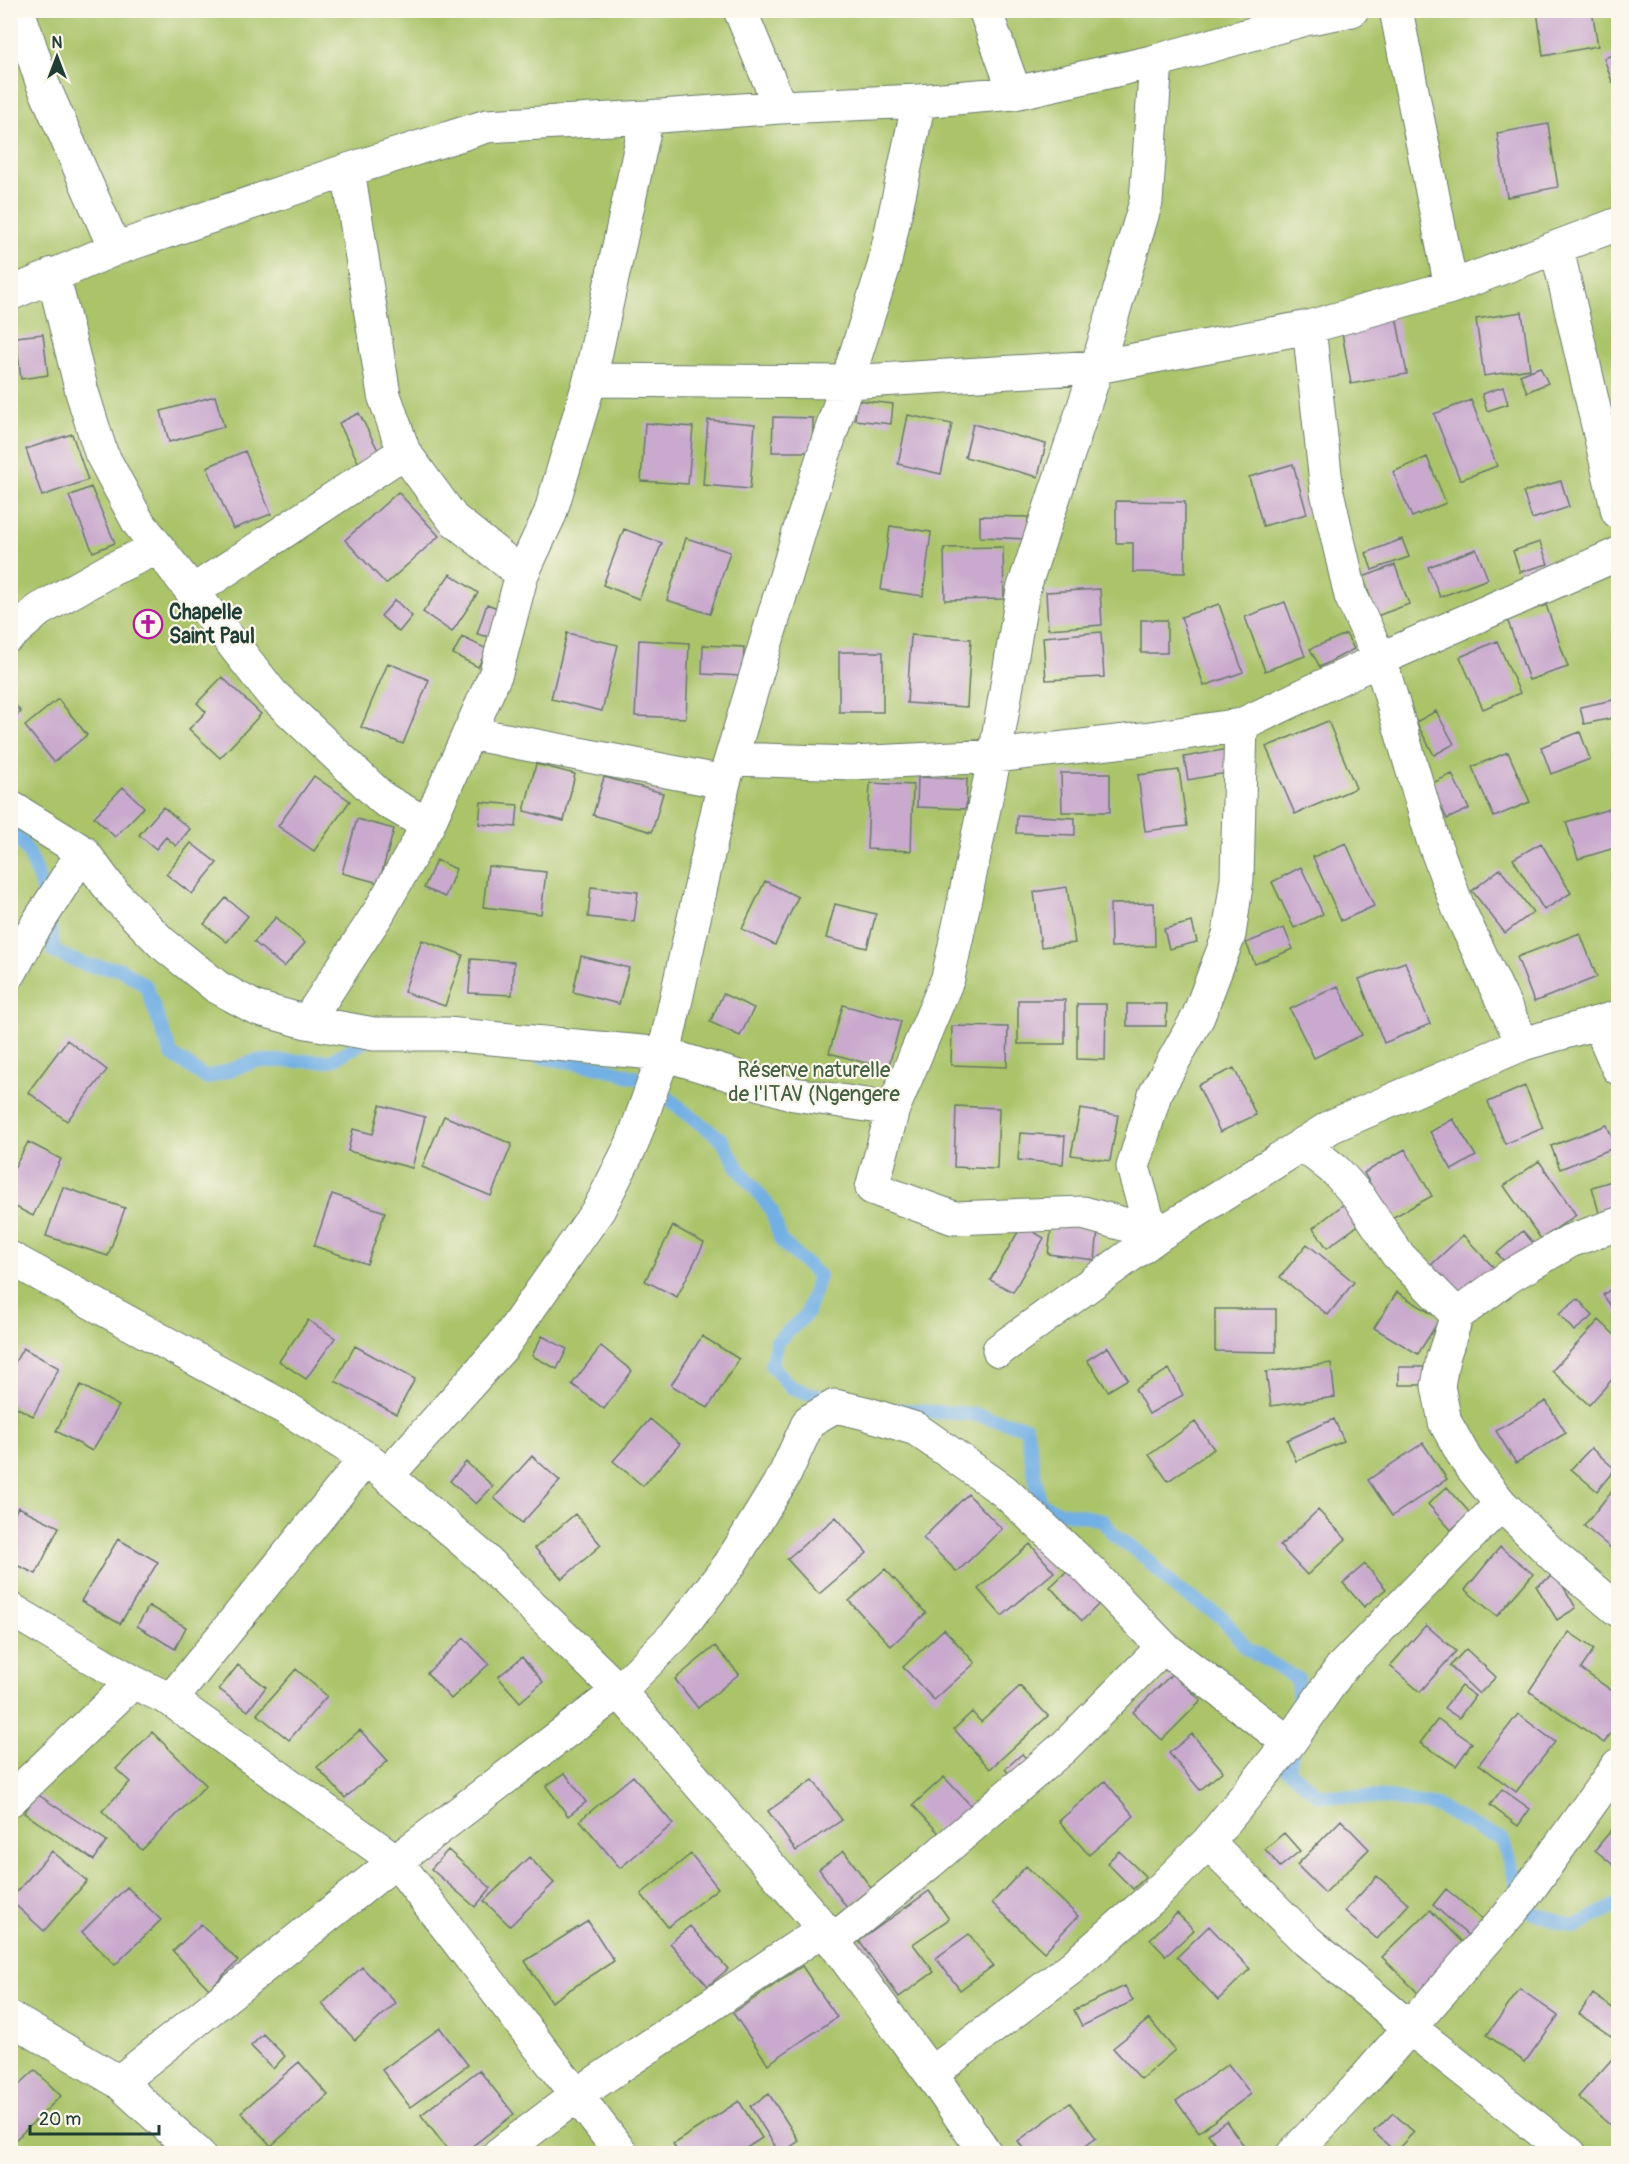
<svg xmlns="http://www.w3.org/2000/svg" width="1629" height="2164" font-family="Pangolin,sans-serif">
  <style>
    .green { fill: #abc46a; stroke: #65804f; stroke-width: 1.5 }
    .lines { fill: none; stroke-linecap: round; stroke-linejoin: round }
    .stream { stroke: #71afe4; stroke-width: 14 }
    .building { fill: #c9a9cd }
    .minor-casing { stroke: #69796b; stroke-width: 35 }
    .minor { stroke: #fff; stroke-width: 33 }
    .labels { text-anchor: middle; stroke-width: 4.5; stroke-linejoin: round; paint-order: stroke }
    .poi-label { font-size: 21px; font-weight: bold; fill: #1f3d34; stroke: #fbf7ec; text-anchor: start }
    .park-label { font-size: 21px; fill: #425f42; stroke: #fbf7ec }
  </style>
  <rect width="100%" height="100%" fill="#fbf7ec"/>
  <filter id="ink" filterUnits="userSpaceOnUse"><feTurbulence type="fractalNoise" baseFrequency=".0167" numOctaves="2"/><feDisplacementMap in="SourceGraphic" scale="12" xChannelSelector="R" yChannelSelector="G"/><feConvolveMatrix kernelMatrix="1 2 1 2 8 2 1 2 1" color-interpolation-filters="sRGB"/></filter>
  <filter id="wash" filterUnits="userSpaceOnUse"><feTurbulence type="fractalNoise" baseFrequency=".008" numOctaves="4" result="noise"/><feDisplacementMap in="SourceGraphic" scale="24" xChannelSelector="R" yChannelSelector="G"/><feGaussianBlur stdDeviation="1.35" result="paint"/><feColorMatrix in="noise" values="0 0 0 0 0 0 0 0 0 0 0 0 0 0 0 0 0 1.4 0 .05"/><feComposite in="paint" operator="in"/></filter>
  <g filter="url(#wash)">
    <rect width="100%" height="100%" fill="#f3e9d1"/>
    <path class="green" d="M11,11H1618V2153H11Z"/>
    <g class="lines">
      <path class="stream" d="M10,832C39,848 49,921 54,952L86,965L121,969L146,986L171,1054L206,1078L256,1061H330L369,1039
        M541,1057L601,1067L650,1082L681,1109L721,1139L739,1169L771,1209L781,1241L819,1276L806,1315L777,1341L771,1365L790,1387L836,1402
        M899,1410L973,1414L1026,1427L1040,1504L1058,1511L1102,1520L1115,1536L1146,1558L1176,1589L1222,1617L1247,1649L1298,1679L1299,1718
        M1292,1754L1287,1769L1318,1795L1388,1798L1437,1806L1474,1827L1502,1839L1519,1891L1532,1912L1574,1927L1618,1904"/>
    </g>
    <g id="blocks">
      <path class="building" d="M1537,10H1592L1598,46L1543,56Z
        M1618,53V80L1612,82L1604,58Z
        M1548,124L1558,187L1507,197L1497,133Z
        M1522,312L1530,369L1484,376L1476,319Z
        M1396,316L1407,374L1351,384L1341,327Z
        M43,334L48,375L21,379L16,337Z
        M1540,367L1548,383L1527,392L1520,375Z
        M1503,387L1508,404L1487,411L1482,394Z
        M215,396L224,427L169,442L161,411Z
        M857,400L893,404L891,424L855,420Z
        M1471,400L1497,466L1460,480L1434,414Z
        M359,413L381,456L360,466L339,423Z
        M908,415L952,424L941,474L898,464Z
        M773,417L813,418V452H772Z
        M708,420L755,424L750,489L703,485Z
        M645,423L693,427L688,484L641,481Z
        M973,424L1046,444L1038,477L965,457Z
        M72,434L88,480L42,496L26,449Z
        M245,451L271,514L233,529L207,467Z
        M1427,457L1446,503L1412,517L1393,472Z
        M1293,464L1307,514L1263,526L1249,477Z
        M1561,481L1569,507L1532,519L1523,492Z
        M91,487L115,543L93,552L69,496Z
        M398,492L439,536L386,584L345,540Z
        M1116,501L1185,502V573L1133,572V543H1116Z
        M980,516L1028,517V539L980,537Z
        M890,526L931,532L923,596L881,590Z
        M624,529L662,543L639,599L603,585Z
        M686,538L730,552L710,614L667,600Z
        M1402,539L1409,557L1372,570L1366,553Z
        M1540,542L1548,564L1520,572L1513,551Z
        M1003,547L1004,599L945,600L944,548Z
        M1476,549L1488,579L1440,597L1428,567Z
        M1395,565L1409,604L1377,616L1363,577Z
        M450,574L478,593L452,632L423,612Z
        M1100,589L1102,625L1048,629L1046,592Z
        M395,600L412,616L399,632L381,616Z
        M1285,602L1305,656L1265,671L1245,617Z
        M487,604L500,609L490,637L477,634Z
        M1219,604L1243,672L1204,686L1181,617Z
        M1546,605L1568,667L1529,680L1507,619Z
        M1141,620H1167V653H1141Z
        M1101,632L1104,677L1046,680L1043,637Z
        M567,633L618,645L602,711L551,699Z
        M1346,634L1354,649L1320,667L1310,649Z
        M911,635L971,639L967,707L907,703Z
        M462,637L487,649L478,667L453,654Z
        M639,640L689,643L686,718L635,716Z
        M1497,641L1520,693L1483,709L1460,657Z
        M703,645L744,647L743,676L702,674Z
        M839,652H883V712H839Z
        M388,663L429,680L403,744L361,727Z
        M222,677L261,714L220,758L189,729L206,712L197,703Z
        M10,698L21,712L10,719Z
        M58,699L87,735L54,762L25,726Z
        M1618,699V717L1584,724L1580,707Z
        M1436,711L1454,744L1434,755L1416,722Z
        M1328,721L1356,788L1295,814L1266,747Z
        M1580,732L1590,759L1551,774L1541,747Z
        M1228,749L1232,772L1188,780L1184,757Z
        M1508,752L1530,802L1494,817L1472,767Z
        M536,764L575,774L564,821L524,811Z
        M1179,770L1187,826L1145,831L1138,775Z
        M1061,773H1110V812H1062Z
        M1452,774L1469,809L1447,819L1430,784Z
        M314,776L350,801L314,851L278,826Z
        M604,777L663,793L652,832L593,815Z
        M918,777L967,779L966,809L917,807Z
        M870,783L913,785L911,851L867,849Z
        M123,787L144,807L115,837L94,817Z
        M481,802L518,805L516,827L479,824Z
        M163,807L190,829L176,846L166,837L156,849L139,835Z
        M1616,807L1618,815V847L1578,859L1566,822Z
        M1017,815L1075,818V835L1016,833Z
        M357,819L394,829L379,883L342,873Z
        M191,843L217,863L192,894L166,874Z
        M1346,843L1374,906L1341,921L1313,857Z
        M1541,843L1571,893L1544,910L1513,859Z
        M436,860L456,869L445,897L424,888Z
        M488,866L546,872L541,914L483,907Z
        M1301,867L1323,914L1294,928L1272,882Z
        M1500,869L1533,912L1505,933L1472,891Z
        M765,881L798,897L775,945L742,929Z
        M591,887L638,892L634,922L588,917Z
        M1067,887L1075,943L1041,947L1034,892Z
        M226,898L248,916L227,942L204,924Z
        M1154,903L1155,946L1111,947L1110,904Z
        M835,904L876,914L867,948L826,938Z
        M276,917L305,943L284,967L254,942Z
        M1192,922L1197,942L1169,949L1164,929Z
        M1284,928L1293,949L1255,964L1246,943Z
        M1580,933L1597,977L1534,1002L1517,957Z
        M422,940L463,955L445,1006L404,992Z
        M581,956L629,968L619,1004L573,992Z
        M471,959L514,962L512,995L469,993Z
        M1405,962L1430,1024L1384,1043L1359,979Z
        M1338,986L1362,1035L1314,1058L1290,1009Z
        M723,994L754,1008L740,1036L710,1022Z
        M1018,1000H1065V1044H1018Z
        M1077,1004H1106L1105,1060L1077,1059Z
        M1127,1004H1167L1166,1026H1127Z
        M843,1005L901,1021L888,1069L829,1053Z
        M952,1026L1008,1027L1007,1067L951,1065Z
        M67,1040L107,1070L67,1121L28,1092Z
        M1234,1068L1256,1115L1220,1132L1198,1085Z
        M1525,1086L1543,1128L1505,1144L1488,1102Z
        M380,1105L425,1117L412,1168L348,1151L353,1129L373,1134Z
        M956,1106L999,1108L997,1169L954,1167Z
        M1080,1109L1118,1115L1110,1161L1071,1155Z
        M444,1116L512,1144L491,1196L422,1167Z
        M1453,1119L1476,1156L1452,1170L1430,1132Z
        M1607,1125L1616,1147L1560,1169L1551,1146Z
        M1020,1133L1065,1136L1063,1164L1018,1160Z
        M28,1142L61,1159L33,1216L10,1204V1176Z
        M1405,1149L1432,1196L1390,1219L1364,1173Z
        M1539,1161L1576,1215L1541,1239L1504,1186Z
        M1618,1179V1207L1599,1213L1592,1187Z
        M63,1187L125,1208L108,1256L46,1236Z
        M332,1194L385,1212L367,1264L314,1246Z
        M1348,1201L1364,1221L1327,1248L1313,1228Z
        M1052,1224L1098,1230L1095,1260L1048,1254Z
        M1022,1225L1044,1238L1013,1292L990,1280Z
        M673,1226L704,1243L677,1297L645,1281Z
        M1523,1231L1535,1245L1508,1266L1497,1253Z
        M1463,1235L1497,1271L1464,1302L1430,1266Z
        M1307,1244L1354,1282L1328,1315L1280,1277Z
        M1618,1284V1316L1603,1295Z
        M1397,1292L1440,1319L1418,1354L1374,1328Z
        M1578,1299L1593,1316L1574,1331L1559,1314Z
        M1215,1309H1276V1352L1215,1351Z
        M308,1320L335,1338L306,1379L279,1361Z
        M1599,1320L1618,1338V1373L1589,1405L1552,1371Z
        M542,1336L567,1349L557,1369L532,1356Z
        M702,1336L739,1359L708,1408L671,1385Z
        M355,1346L415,1379L396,1414L335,1381Z
        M601,1346L632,1371L604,1409L572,1384Z
        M1108,1347L1128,1379L1108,1391L1087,1360Z
        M23,1348L59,1368L33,1416L10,1404V1371Z
        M1331,1363L1335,1397L1271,1406L1266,1372Z
        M1399,1367H1424V1385H1399Z
        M1169,1369L1183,1395L1149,1414L1135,1389Z
        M81,1385L119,1406L92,1451L56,1431Z
        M1546,1401L1566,1433L1516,1463L1496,1431Z
        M650,1419L680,1444L643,1486L613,1461Z
        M1334,1419L1344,1441L1296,1461L1287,1440Z
        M1195,1422L1214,1449L1168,1481L1149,1455Z
        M1423,1443L1447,1479L1392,1516L1368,1480Z
        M1591,1448L1615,1469L1597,1491L1571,1469Z
        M532,1456L560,1481L522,1523L494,1498Z
        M466,1462L493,1486L476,1504L450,1481Z
        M1618,1483V1554L1584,1526Z
        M1447,1487L1470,1513L1451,1530L1428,1504Z
        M968,1494L1002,1529L957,1572L923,1538Z
        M18,1507L59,1527L36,1574L10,1562V1523Z
        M1318,1510L1346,1539L1307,1575L1280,1546Z
        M575,1514L601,1545L562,1579L535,1548Z
        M836,1517L867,1553L819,1594L787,1559Z
        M118,1539L158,1562L120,1624L81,1601Z
        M1030,1544L1054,1572L1002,1616L978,1589Z
        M1500,1547L1533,1574L1497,1616L1465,1590Z
        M1365,1564L1386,1589L1364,1607L1343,1583Z
        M1071,1567L1103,1600L1082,1621L1050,1587Z
        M885,1569L926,1613L891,1646L849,1601Z
        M1556,1574L1576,1608L1557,1620L1536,1586Z
        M149,1606L186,1627L175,1649L137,1626Z
        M1426,1625L1456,1651L1420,1692L1390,1666Z
        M944,1629L975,1663L934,1700L903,1667Z
        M1569,1632L1594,1649L1581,1669L1618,1695V1723L1604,1743L1529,1691Z
        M464,1638L489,1664L451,1699L427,1673Z
        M715,1646L739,1674L698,1708L675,1679Z
        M1466,1649L1496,1677L1479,1694L1450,1666Z
        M522,1657L543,1682L520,1702L498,1677Z
        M238,1665L266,1687L248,1711L219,1689Z
        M296,1669L327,1696L289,1740L257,1714Z
        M1173,1673L1201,1701L1162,1740L1133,1712Z
        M1020,1686L1048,1716L990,1769L954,1729L972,1712L981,1722Z
        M1461,1686L1475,1696L1459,1718L1444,1708Z
        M1518,1714L1555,1742L1516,1792L1479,1764Z
        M1438,1719L1472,1743L1456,1766L1420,1743Z
        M360,1730L388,1761L345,1798L317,1767Z
        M152,1732L206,1785L142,1850L102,1811L130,1782L116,1769Z
        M1192,1734L1223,1771L1200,1790L1169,1753Z
        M1022,1754L1034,1766L1016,1782L1005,1769Z
        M565,1773L586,1802L568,1816L546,1786Z
        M633,1776L673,1824L620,1868L580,1820Z
        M944,1777L976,1811L945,1840L913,1805Z
        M813,1780L842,1820L796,1851L768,1811Z
        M1105,1781L1134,1816L1089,1855L1059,1821Z
        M1502,1789L1530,1809L1518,1826L1490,1805Z
        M37,1794L107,1841L94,1860L24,1813Z
        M1341,1820L1369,1849L1325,1893L1297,1865Z
        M1618,1822V1869L1595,1850Z
        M1284,1833L1300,1851L1280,1867L1265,1849Z
        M448,1850L491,1888L475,1907L431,1869Z
        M52,1851L87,1881L44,1931L10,1900Z
        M844,1851L872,1889L847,1908L819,1869Z
        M1119,1851L1146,1877L1133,1889L1107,1863Z
        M691,1854L718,1888L668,1927L641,1894Z
        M529,1857L554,1883L510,1926L484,1901Z
        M1026,1866L1078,1916L1044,1952L992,1903Z
        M1377,1876L1409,1904L1377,1939L1345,1911Z
        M127,1887L161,1920L115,1965L82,1932Z
        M1446,1889L1486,1922L1472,1939L1433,1905Z
        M929,1891L949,1919L913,1944L934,1972L899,1997L859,1941Z
        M1430,1910L1466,1946L1418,1993L1382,1957Z
        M1177,1913L1194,1930L1166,1956L1150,1939Z
        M588,1921L614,1961L551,2002L525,1961Z
        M201,1924L238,1961L209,1989L173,1951Z
        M690,1926L728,1969L708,1986L670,1943Z
        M1209,1926L1250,1969L1218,2000L1177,1957Z
        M969,1934L993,1966L960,1990L936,1958Z
        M802,1966L837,2017L768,2064L733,2013Z
        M362,1967L396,2003L355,2040L322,2004Z
        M1125,1986L1133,2001L1082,2026L1074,2010Z
        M1520,1989L1558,2016L1525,2062L1487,2035Z
        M1593,1994L1618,2012V2026L1611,2036L1579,2014Z
        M1149,2019L1175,2050L1141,2079L1113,2048Z
        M440,2028L468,2065L410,2107L382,2070Z
        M263,2034L285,2056L273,2069L251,2046Z
        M1612,2059L1618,2064V2119L1612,2127L1578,2097Z
        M299,2062L328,2095L271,2146L241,2112Z
        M1228,2064L1251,2094L1199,2132L1176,2101Z
        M35,2070L61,2096L10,2145V2093Z
        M479,2070L514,2114L462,2154H451L421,2115Z
        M769,2094L799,2141L780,2154L750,2106Z
        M739,2101L762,2138L737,2154H679L673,2144Z
        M1070,2103L1096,2138L1075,2154H1027L1018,2141Z
        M1393,2113L1414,2132L1395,2152L1374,2132Z
        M1226,2121L1250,2154H1223L1208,2134Z"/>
    </g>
  </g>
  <g filter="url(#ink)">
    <use href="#blocks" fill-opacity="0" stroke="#69796b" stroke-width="1.5"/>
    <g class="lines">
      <g class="minor-casing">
        <path id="minor" d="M18,10L42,82L115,249
          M740,10L780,107
          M985,10L1015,93
          M1396,10L1451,287
          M348,170L384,395L404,452L453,519L522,574
          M1557,249L1618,512
          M53,274L82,392L101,453L138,522L272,694L383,799L428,825
          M10,294L115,249L348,170L487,126L647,117L780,107L919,101L1015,93L1156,61L1305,19L1352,10
          M1309,327L1327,492L1351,596L1380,659L1433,840L1459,910L1523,1044
          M590,380L847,382L1097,367L1309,327L1451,287L1618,224
          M192,592L404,452
          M10,635L39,610L110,570L157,548
          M469,733L724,782
          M732,759L852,763L995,756L1143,739L1241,725L1380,659L1618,554
          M10,807L83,852L115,895L162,943L217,987L256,1008L307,1022L374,1034H447L664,1054L794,1094L893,1109L872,1188L954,1218L1083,1213L1160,1234
          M10,973L32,932L83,852
          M307,1022L379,912L428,825L496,673L522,574L550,514L590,380L647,117
          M1599,1024L1618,1068
          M893,1109L948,978L995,756L1023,590L1097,367L1146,202L1156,61
          M1302,1144L1336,1171L1359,1197L1397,1254L1457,1315
          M1618,1224L1570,1241L1510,1276L1457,1315L1443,1358L1438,1386L1445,1422L1466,1460L1501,1504L1556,1558L1618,1610
          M1160,1234L1147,1216L1133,1167L1155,1094L1198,1017L1229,935L1237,879L1241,725
          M10,1258L289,1410L366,1458L481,1556L619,1691L824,1929L931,2074L986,2154
          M999,1350L1160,1234L1332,1126L1523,1044L1618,1017
          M387,1476L503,1346L599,1209L632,1144L664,1054L724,782L801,526L884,266L919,101
          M10,1609L133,1682L171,1700L396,1861L622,2154
          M171,1700L366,1458
          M10,1800L133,1682
          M1208,1842L1307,1941L1409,2027L1570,2154
          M832,1941L929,1863L1064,1747L1163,1647
          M10,2018L119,2082L198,2154
          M931,2074L1071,1968L1153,1897L1208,1842L1289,1743L1341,1668L1501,1504
          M119,2082L396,1861L619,1691L677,1633L730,1564L785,1474L809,1421L835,1406L865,1413L916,1429L1004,1491L1089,1570L1163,1647L1289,1743
          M499,2154L577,2095L824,1929
          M1293,2154L1363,2081L1522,1899L1618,1765"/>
      </g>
      <use href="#minor" class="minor"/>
    </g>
  </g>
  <defs>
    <g id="church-ring" transform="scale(1.5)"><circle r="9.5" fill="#fbf7ec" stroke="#b5179e" stroke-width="1.5"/><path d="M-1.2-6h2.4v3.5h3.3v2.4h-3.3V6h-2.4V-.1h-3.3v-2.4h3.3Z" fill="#b5179e"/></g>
  </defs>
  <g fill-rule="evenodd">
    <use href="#church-ring" x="148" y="624"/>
  </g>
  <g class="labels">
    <g class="poi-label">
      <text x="169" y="619">Chapelle<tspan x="169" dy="24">Saint Paul</tspan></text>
    </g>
    <g class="park-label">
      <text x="814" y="1077">Réserve naturelle<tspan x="814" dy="24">de l'ITAV (Ngengere</tspan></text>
    </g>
  </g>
  <rect width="1629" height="2164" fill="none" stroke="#fbf7ec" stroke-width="36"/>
  <g transform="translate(57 57)" stroke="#fbf7ec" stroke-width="4.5" paint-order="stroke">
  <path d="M0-4.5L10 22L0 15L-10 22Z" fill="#1f3d34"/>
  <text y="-9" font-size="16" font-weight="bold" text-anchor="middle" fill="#1f3d34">N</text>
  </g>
  <path d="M30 2125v9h129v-9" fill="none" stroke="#1f3d34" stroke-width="3"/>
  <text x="39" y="2125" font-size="18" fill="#1f3d34" stroke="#fbf7ec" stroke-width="4.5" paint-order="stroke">20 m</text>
</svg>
